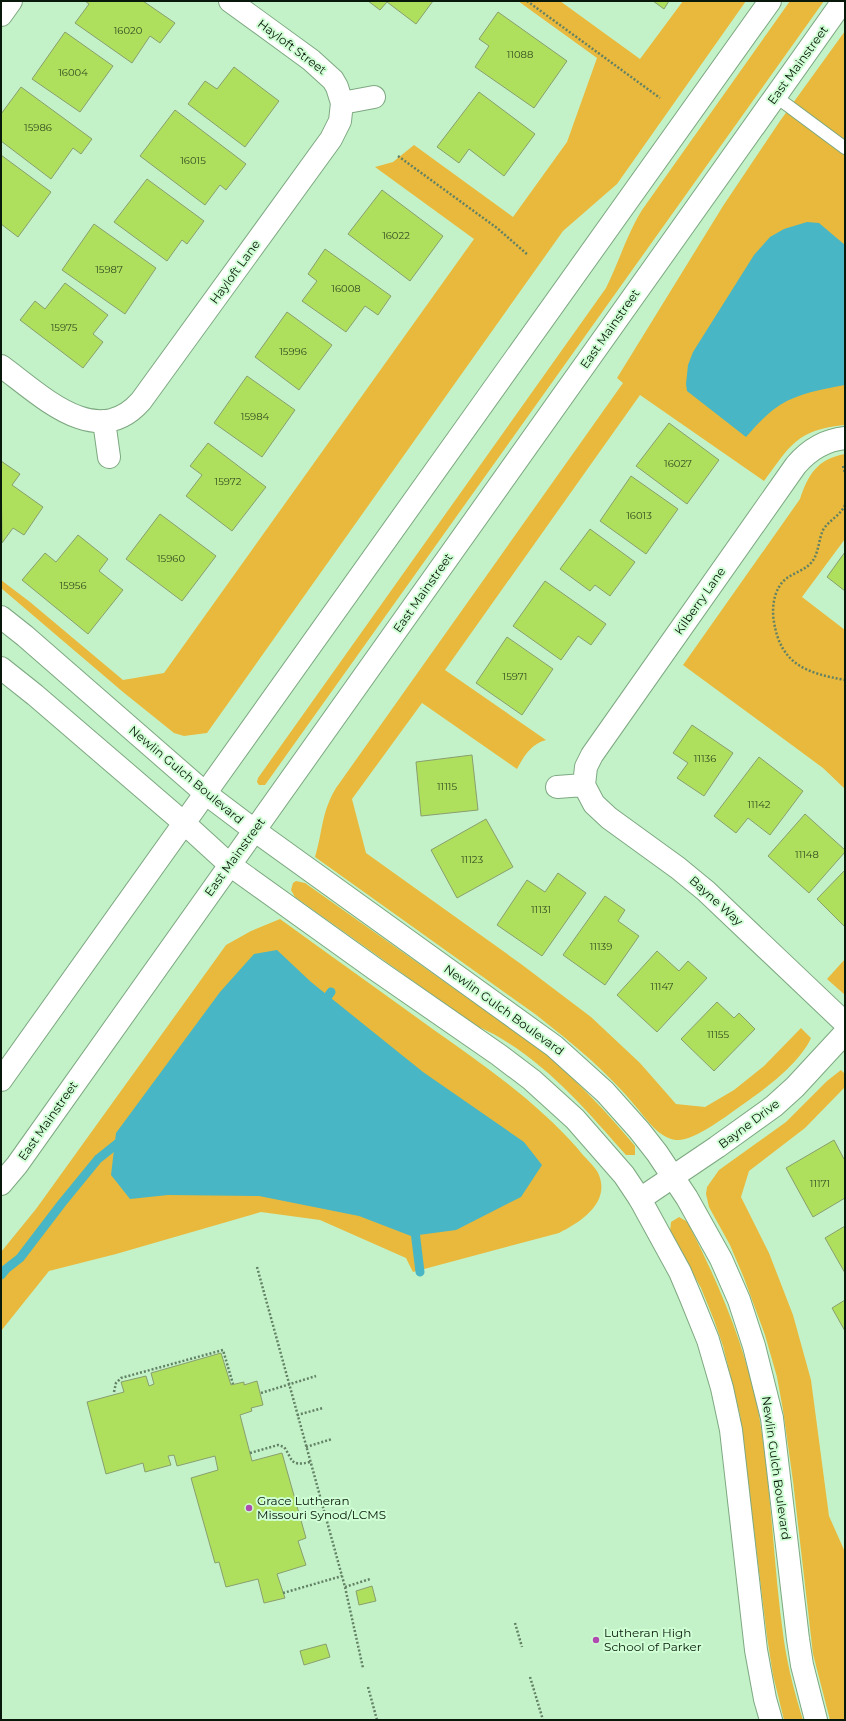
<svg xmlns="http://www.w3.org/2000/svg" width="846" height="1721" font-family="Montserrat,sans-serif">
  <style>
    .green { fill: #e8b93c }
    .water { fill: #48b6c5 }
    .lines { fill: none; stroke-linecap: round; stroke-linejoin: round }
    .stream { stroke: #48b6c5; stroke-width: 9 }
    .building { fill: #aee05e; stroke: #899f6e }
    .lane-casing { stroke: #7da881; stroke-width: 14 }
    .street-casing { stroke: #7da881; stroke-width: 24 }
    .secondary-casing { stroke: #7da881; stroke-width: 24 }
    .path { stroke: #628165; stroke-width: 2.5; stroke-dasharray: 2 2; stroke-linecap: butt }
    .lane { stroke: #fff; stroke-width: 12 }
    .street { stroke: #fff; stroke-width: 22 }
    .secondary { stroke: #fff; stroke-width: 22 }
    .poi-dot { fill: #af4bb0; stroke: #d1ffd5; stroke-width: 1.5 }
    .labels { text-anchor: middle; stroke-width: 4; stroke-linejoin: round; paint-order: stroke }
    .number-label { font-size: 10px; fill: #324a1f }
    .street-label { font-size: 12px; fill: #08180a; stroke: #d1ffd5 }
    .poi-label { font-size: 12px; fill: #08180a; stroke: #d1ffd5; text-anchor: start }
  </style>
  <rect width="100%" height="100%" fill="#c4f2c8"/>
  <path class="green" d="M518,1H560L640,59L683,1H746L617,184L563,231L207,733L184,736L174,733L123,692L1,588V580L30,602L123,680L164,673L474,239L375,167L393,162L414,145L513,217L567,142L597,58Z
    M790,1H824L265,785H259L257,782L258,778L606,288C619,262 627,234 642,210Z
    M845,31V425C796,430 791,445 764,481L640,395L445,670L546,740C531,744 524,756 517,769L422,703L352,799L366,853L521,964L591,1017L640,1063L676,1104L705,1107L734,1090L764,1066L801,1028L811,1038C800,1063 764,1090 742,1105C728,1115 693,1142 676,1140C659,1138 647,1120 637,1108C608,1072 571,1042 535,1014L315,857C323,831 321,813 336,788L623,383L617,378L723,206L780,121Z
    M845,454V539L802,597L845,630V789L823,768L683,665L800,499C808,475 817,459 845,454Z
    M296,881L305,883L545,1053C579,1083 606,1111 635,1146V1155H626C589,1113 551,1068 502,1039C493,1033 482,1029 472,1023L295,897L291,890L293,883Z
    M280,919C331,956 383,993 434,1030C485,1066 537,1102 578,1149C583,1156 596,1167 599,1175C610,1203 581,1222 559,1233L413,1272L406,1258L320,1220L261,1212L116,1254L49,1271L1,1331V1252L36,1209L226,945L251,931Z
    M845,959V995L827,979Z
    M841,1070L845,1074V1087L805,1128L749,1171L741,1197L769,1253L793,1315L811,1380L829,1516L845,1552V1720H830L813,1654L793,1481L783,1410L777,1377L765,1335L744,1278L730,1245L709,1207L706,1194L707,1187L719,1170L786,1122L827,1081Z
    M679,1217L686,1221L689,1225C720,1286 746,1348 759,1415C772,1490 773,1566 784,1641C788,1668 795,1694 803,1720H784L773,1675L767,1637L740,1415L723,1346L714,1320L701,1288L670,1232L671,1222Z"/>
  <path class="water" d="M807,222L819,223L845,245V385C823,389 799,393 780,405C767,413 756,426 746,437L687,391L686,384L688,365L693,352L754,255L770,237L784,229Z
    M277,950L311,982L423,1072L524,1142L542,1165L521,1197L456,1230L411,1236L359,1216L259,1196L168,1195L130,1199L111,1175L116,1133L220,992L254,954Z"/>
  <g class="lines">
    <path class="stream" d="M321,1006L331,992
      M414,1223L420,1272
      M1,1275L6,1269L20,1258L62,1203L98,1159L123,1139"/>
  </g>
  <path class="building" d="M85,1H143L175,23L160,43L150,36L132,63L75,23L89,4Z
    M368,1H433L416,24L387,2L380,10Z
    M653,1H669L664,9Z
    M498,12L567,61L534,108L475,67L489,46L479,39Z
    M65,32L113,66L80,112L32,79Z
    M234,67L279,101L245,147L188,104L205,81L217,89Z
    M21,87L92,139L81,154L73,148L51,179L1,141V114Z
    M479,92L535,134L504,176L469,149L459,163L437,147Z
    M175,110L246,164L226,190L220,185L205,205L140,156Z
    M1,155L51,192L18,237L1,224Z
    M147,179L204,221L187,244L182,240L167,261L114,222Z
    M382,190L443,236L410,281L348,234Z
    M94,224L156,268L125,314L62,270Z
    M325,249L391,296L378,315L365,306L346,332L302,301L317,281L308,274Z
    M65,283L108,315L93,334L103,342L83,368L20,320L35,301L45,309Z
    M287,312L332,345L299,390L255,357Z
    M247,376L295,410L262,457L214,423Z
    M669,423L719,460L687,504L636,466Z
    M208,443L266,487L232,531L186,496L202,475L190,466Z
    M1,461L20,474L12,485L43,507L24,535L13,528L2,543Z
    M631,476L678,509L646,554L600,521Z
    M160,514L216,556L182,601L126,559Z
    M590,529L635,562L610,596L595,585L590,591L560,569Z
    M78,535L108,559L99,571L123,590L88,634L22,580L45,553L56,562Z
    M845,552V591L827,577Z
    M545,581L606,624L591,645L578,636L561,660L513,626Z
    M507,637L553,669L522,715L476,683Z
    M692,725L733,753L704,796L677,778L688,763L673,753Z
    M472,755L478,810L421,816L416,762Z
    M759,757L803,791L770,835L748,818L736,833L714,816Z
    M805,814L845,850V852L809,893L768,856Z
    M486,819L513,867L457,898L431,850Z
    M845,870V927L817,899Z
    M558,873L586,893L542,956L497,925L527,880L545,892Z
    M605,896L625,910L618,921L639,936L605,985L563,955Z
    M657,951L679,971L688,961L707,978L657,1032L617,995Z
    M717,1002L734,1018L739,1013L755,1029L714,1071L681,1039Z
    M834,1140L844,1159L845,1158V1198L813,1217L786,1168Z
    M845,1226V1273L825,1238Z
    M845,1300V1331L832,1308Z
    M221,1353L231,1385L244,1382V1385L257,1381L263,1405L251,1408L252,1411L240,1415L252,1461L282,1453L306,1538L298,1541L306,1565L277,1574L285,1598L264,1603L258,1579L226,1587L219,1562L215,1563L191,1478L218,1470L215,1456L177,1466L174,1455L168,1456L171,1465L145,1472L143,1463L106,1474L87,1402L124,1392L121,1382L146,1376L149,1386L154,1384L151,1373Z
    M372,1586L376,1601L359,1605L356,1591Z
    M326,1644L330,1657L304,1665L300,1651Z"/>
  <g class="lines">
    <g class="lane-casing">
      <path id="lane" d="M775,96L845,148"/>
    </g>
    <g class="street-casing">
      <path id="street" d="M1,15L11,1
        M342,103L374,97
        M1,366C40,394 96,452 141,401L331,139L340,121L342,103L337,87L333,80L311,60L230,1
        M104,421L109,457
        M845,438C825,440 809,450 796,465L592,755L586,767L584,785L594,804L609,818L678,868L706,891L845,1023
        M1,617L25,636L205,793
        M1,668L35,695L184,823
        M557,787L584,785
        M640,1199L717,1147L774,1106L795,1087L845,1033"/>
    </g>
    <g class="secondary-casing">
      <path id="secondary" d="M205,793L254,830L554,1046L605,1092L639,1130L657,1153L687,1198L721,1259L739,1300L754,1346L772,1418L798,1639L802,1665L816,1720
        M184,823L230,865L375,969L499,1055L532,1080L575,1119L624,1175L640,1199L680,1272L691,1298L708,1340L722,1388L731,1430L756,1650L765,1699L771,1720
        M1,1080L770,1
        M1,1184L17,1165L843,1"/>
    </g>
    <path class="path" d="M527,1L660,98
      M398,156L497,228L528,255
      M843,466L845,473
      M845,505C840,516 829,520 823,530C818,541 819,555 810,564C801,573 786,574 779,587C773,597 772,611 774,622C781,665 807,673 845,680
      M257,1267L345,1587L363,1668
      M114,1392L116,1383L121,1378L223,1350L233,1384
      M261,1393L316,1376
      M297,1415L323,1408
      M306,1447L332,1439
      M250,1453L278,1445L284,1447C293,1459 289,1467 310,1462
      M345,1587L370,1579
      M283,1593L342,1576
      M515,1623L522,1647
      M530,1677L543,1720
      M368,1687L377,1720"/>
    <use href="#lane" class="lane"/>
    <use href="#street" class="street"/>
    <use href="#secondary" class="secondary"/>
  </g>
  <g class="poi-dot">
    <circle cx="249" cy="1508" r="4"/>
    <circle cx="596" cy="1640" r="4"/>
  </g>
  <g class="labels">
    <g class="number-label">
      <text x="128" y="34">16020</text>
      <text x="520" y="58">11088</text>
      <text x="73" y="76">16004</text>
      <text x="38" y="131">15986</text>
      <text x="193" y="164">16015</text>
      <text x="396" y="239">16022</text>
      <text x="109" y="273">15987</text>
      <text x="346" y="292">16008</text>
      <text x="64" y="331">15975</text>
      <text x="293" y="355">15996</text>
      <text x="255" y="420">15984</text>
      <text x="678" y="467">16027</text>
      <text x="228" y="485">15972</text>
      <text x="639" y="519">16013</text>
      <text x="171" y="562">15960</text>
      <text x="73" y="589">15956</text>
      <text x="515" y="680">15971</text>
      <text x="705" y="762">11136</text>
      <text x="447" y="790">11115</text>
      <text x="759" y="808">11142</text>
      <text x="807" y="858">11148</text>
      <text x="472" y="863">11123</text>
      <text x="541" y="913">11131</text>
      <text x="601" y="950">11139</text>
      <text x="662" y="990">11147</text>
      <text x="718" y="1038">11155</text>
      <text x="820" y="1187">11171</text>
    </g>
    <g class="street-label">
      <text transform="translate(292 47) rotate(37)" y="4">Hayloft Street</text>
      <text transform="translate(798 65) rotate(-54)" y="4">East Mainstreet</text>
      <text transform="translate(235 272) rotate(-54)" y="4">Hayloft Lane</text>
      <text transform="translate(610 329) rotate(-55)" y="4">East Mainstreet</text>
      <text transform="translate(423 593) rotate(-55)" y="4">East Mainstreet</text>
      <text transform="translate(700 601) rotate(-55)" y="4">Kilberry Lane</text>
      <text transform="translate(186 775) rotate(40)" y="4">Newlin Gulch Boulevard</text>
      <text transform="translate(235 857) rotate(-54)" y="4">East Mainstreet</text>
      <text transform="translate(716 901) rotate(42)" y="4">Bayne Way</text>
      <text transform="translate(504 1010) rotate(36)" y="4">Newlin Gulch Boulevard</text>
      <text transform="translate(48 1121) rotate(-55)" y="4">East Mainstreet</text>
      <text transform="translate(749 1124) rotate(-37)" y="4">Bayne Drive</text>
      <text transform="translate(776 1468) rotate(82)" y="4">Newlin Gulch Boulevard</text>
    </g>
    <g class="poi-label">
      <text x="257" y="1505">Grace Lutheran<tspan x="257" dy="14">Missouri Synod/LCMS</tspan></text>
      <text x="604" y="1637">Lutheran High<tspan x="604" dy="14">School of Parker</tspan></text>
    </g>
  </g>
  <rect width="846" height="1721" fill="none" stroke="#08180a" stroke-width="4"/>
</svg>
